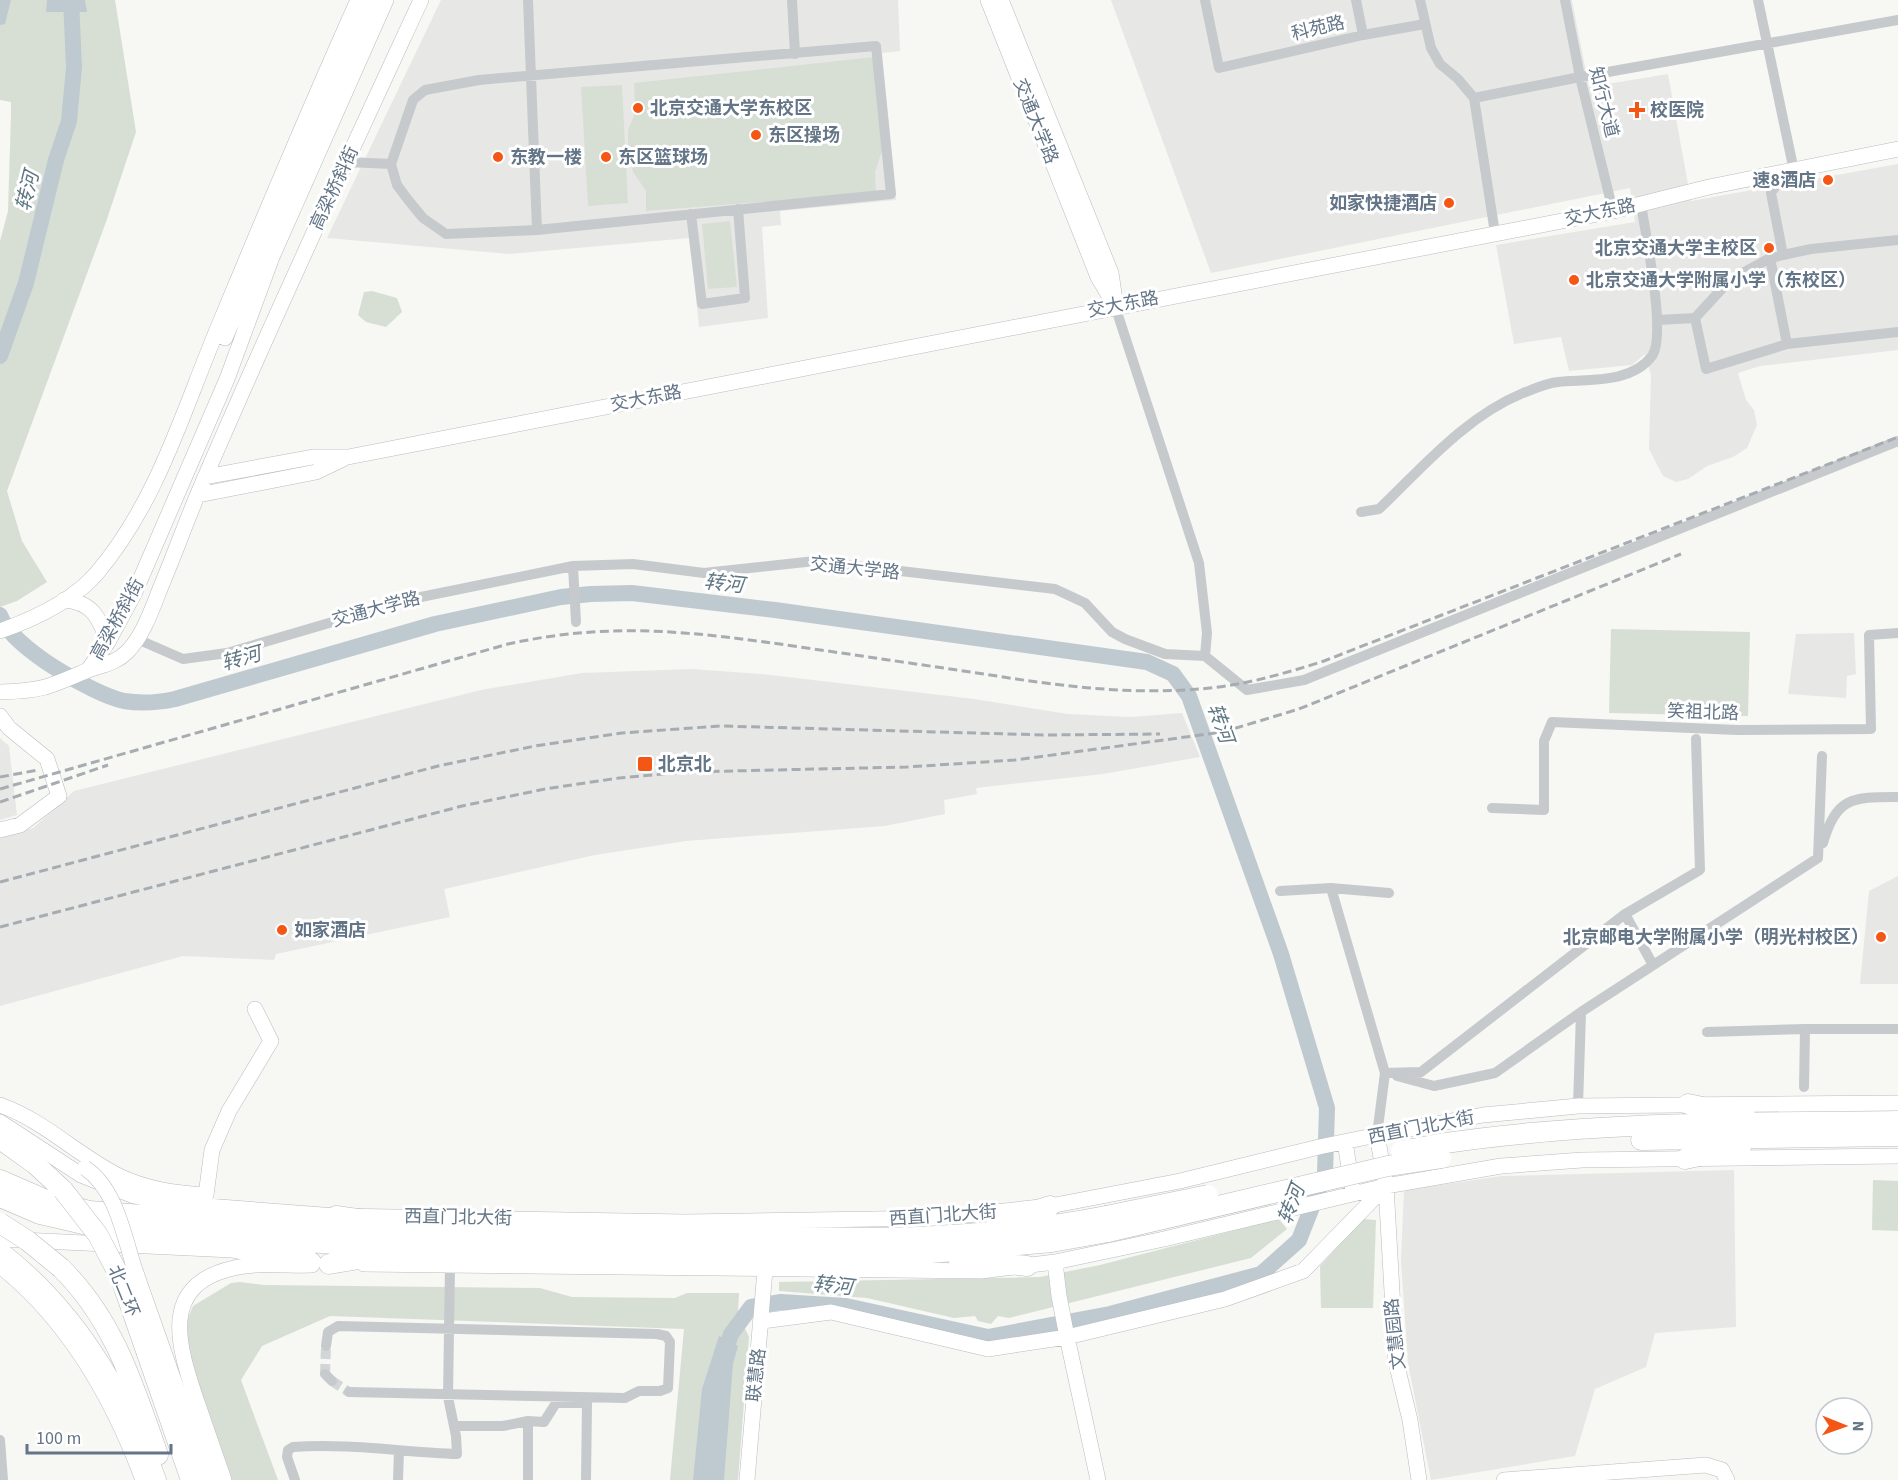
<svg xmlns="http://www.w3.org/2000/svg" width="1898" height="1480" font-family="'Source Sans 3','Noto Sans SC',sans-serif">
  <style>
    .built { fill: #e7e8e6 }
    .green { fill: #d7dfd4 }
    .water { fill: #bfcad0 }
    .lines { fill: none; stroke-linecap: round; stroke-linejoin: round }
    .river { stroke: #bfcad0; stroke-width: 16 }
    .street-tunnel { stroke: #d2d6d8; stroke-width: 10; stroke-dasharray: 10 5; stroke-linecap: butt }
    .secondary-casing { stroke: #b8bdc2; stroke-width: 16 }
    .highway-casing { stroke: #b8bcbf; stroke-width: 21 }
    .street { stroke: #c6cacd; stroke-width: 10 }
    .secondary { stroke: #fff; stroke-width: 15 }
    .highway { stroke: #fff; stroke-width: 20 }
    .rail { stroke: #a6acb2; stroke-width: 3; stroke-dasharray: 9 4.5; stroke-linecap: butt }
    .secondary-bridge-casing { stroke: #b8bdc2; stroke-width: 16; stroke-linecap: butt }
    .highway-bridge-casing { stroke: #b8bcbf; stroke-width: 21; stroke-linecap: butt }
    .secondary-bridge { stroke: #fff; stroke-width: 15 }
    .highway-bridge { stroke: #fff; stroke-width: 20 }
    .poi-dot { fill: #f45616; stroke: #fff; stroke-width: 2 }
    .labels { text-anchor: middle; stroke-width: 6; stroke-linejoin: round; paint-order: stroke }
    .street-label { font-size: 18px; fill: #637587; stroke: #fff }
    .poi-label { font-size: 18px; font-weight: bold; fill: #637587; stroke: #fff; text-anchor: start }
    .water-label { font-size: 20px; font-style: italic; fill: #5f7783; stroke: #fff }
  </style>
  <rect width="100%" height="100%" fill="#f7f7f3"/>
  <path class="built" d="M441,0H898L900,51L882,53L896,200L780,211L781,225L762,227L768,318L699,327L690,238L509,254L327,238Z
    M1111,0H1572L1589,87L1668,74L1691,201L1898,164V350L1760,366L1738,373L1746,400L1754,410L1757,425L1747,448L1733,457L1707,466L1688,479L1676,482L1663,476L1649,449L1651,375L1645,354L1632,365L1569,371L1561,337L1514,344L1496,245L1635,222L1630,188L1211,273Z
    M1854,633L1856,674L1847,676L1846,698L1788,694L1796,634Z
    M691,669L761,674L974,699L1068,714L1131,717L1182,713L1200,757L1103,774L976,788L977,794L944,800L945,814L885,826L686,841L595,855L444,889L450,917L276,954L274,960L183,956L0,1006V837L33,828L74,791L481,690L582,673Z
    M0,738L9,746L17,815L0,820Z
    M1898,876V984H1860L1869,891Z
    M1734,1170L1736,1327L1655,1333L1646,1367L1595,1389L1575,1456L1431,1480L1408,1363L1401,1261L1404,1190L1502,1176Z"/>
  <path class="green" d="M0,0H115L136,132L106,222L7,491L22,541L47,582L17,601L0,607V241L8,211L11,115V102L0,100Z
    M874,57L884,145L875,172L876,193L646,211V191L633,172L628,149V130L635,113L634,83Z
    M622,85L628,203L588,206L581,87Z
    M730,221L737,287L708,289L702,224Z
    M372,291L397,298L402,312L386,327L366,322L358,315L364,292Z
    M1611,629L1750,632L1748,716L1609,713Z
    M1873,1180L1898,1181V1231L1872,1230Z
    M1279,1219L1287,1229L1251,1258L1009,1318L998,1316L991,1324L978,1321L975,1316L954,1318L867,1298L779,1291V1282L1040,1277L1100,1265Z
    M1363,1219L1376,1220L1373,1308H1321L1320,1266Z
    M240,1282L264,1285L540,1288L572,1297L675,1298L687,1293H739L738,1313L749,1337L738,1480H670L684,1329L330,1316L262,1346L241,1380L278,1480H227L184,1349L185,1326L193,1306L231,1283Z"/>
  <path class="water" d="M0,0H11L5,24L0,25Z
    M47,0H85L87,12H46Z
    M719,1336L738,1346L733,1364L724,1480H693L702,1389Z"/>
  <g class="lines">
    <path class="river" d="M0,356L26,283L56,160L69,121L74,67L71,0
      M0,615C10,646 92,694 124,701C142,704 157,703 175,699L435,624L561,597L591,594L632,593L775,610L1147,662L1173,674L1189,696L1281,954L1327,1108L1325,1174L1299,1240L1261,1274L1110,1314L988,1337L846,1306L781,1302L751,1307L731,1334L722,1361"/>
    <path class="street-tunnel" d="M325,1374L326,1346
      M332,1381L349,1392"/>
    <g class="secondary-casing">
      <path id="secondary" d="M988,0L1098,277L1115,306
        M1001,0L1111,273L1115,300
        M225,338L373,0
        M205,477L313,457H348L1613,211L1709,187L1898,149
        M198,495L316,472L343,459
        M64,600C92,602 99,617 108,642
        M0,631C34,619 73,601 97,573C157,502 182,414 217,330C263,219 309,109 358,0
        M88,670L108,642L134,594L227,379L272,257L386,0
        M0,692C42,691 49,687 86,671C101,665 115,664 127,652C144,635 153,606 162,584C177,548 190,511 206,475C275,315 348,158 421,0
        M0,716L9,728L47,759L59,796L20,825L0,830
        M0,1105C45,1121 77,1155 119,1176C146,1189 174,1193 204,1195
        M0,1122L81,1175L134,1196L167,1203L336,1216L685,1222L938,1218L1050,1206L1180,1181L1319,1147L1377,1135L1483,1115L1578,1106L1898,1103
        M1377,1135L1386,1186L1396,1362L1410,1420L1419,1480
        M1345,1142L1352,1186
        M206,1195L212,1150L229,1111L271,1041L255,1009
        M0,1239L232,1250L272,1258
        M364,1264L981,1271L1055,1262L1164,1239L1386,1186L1501,1166L1582,1160L1898,1156
        M0,1266C68,1320 113,1399 143,1480
        M136,1273L209,1480
        M762,1321L831,1312L988,1349L1067,1337L1059,1296L1055,1262
        M224,1480C215,1454 206,1428 197,1402C179,1348 157,1285 234,1268C259,1262 287,1266 312,1265
        M747,1480L765,1270
        M1098,1480L1067,1337L1225,1299L1303,1271L1384,1188
        M1504,1480L1706,1465L1722,1470L1727,1480"/>
    </g>
    <g class="highway-casing">
      <path id="highway" d="M1688,1104L1745,1116
        M0,1139L35,1164L63,1190
        M1641,1140L1898,1136
        M1439,1144C1591,1121 1745,1123 1898,1121
        M1685,1159L1741,1147
        M0,1180L46,1200L89,1211L380,1233L892,1238C964,1235 1035,1230 1106,1216
        M0,1197L40,1214L92,1226L388,1248L920,1254L1052,1242L1108,1232
        M336,1216L378,1222
        M996,1224L1050,1206
        M256,1244L311,1262
        M0,1252C74,1309 124,1393 156,1480
        M958,1258L1027,1266
        M329,1264L382,1255
        M61,1268C114,1320 134,1386 158,1455
        M121,1279L191,1480"/>
    </g>
    <path class="street" d="M528,0L537,230
      M792,0L795,54
      M1205,0L1219,68L1363,35L1425,24
      M1356,0L1363,35
      M1420,0L1431,48L1440,64L1458,79L1474,98L1495,233
      M1565,0L1580,77L1613,211
      M1758,0L1794,171
      M876,46L891,194L537,230L446,234L423,218L409,201L397,185L391,164L413,100L425,90L479,80Z
      M1474,98L1580,77L1898,20
      M347,162L391,164
      M691,214L702,304L745,298L738,209
      M1783,255L1771,193L1785,173
      M1770,258L1811,249L1898,240
      M1695,318L1706,369L1787,344L1898,332
      M1658,320L1695,318L1730,280L1770,258L1787,344
      M1361,512L1379,509C1423,467 1465,417 1523,393C1534,389 1546,383 1558,382C1587,379 1631,384 1652,356C1667,335 1645,232 1641,204
      M573,566L576,622
      M137,639L183,659L227,653L411,599L573,566L633,564L704,573L815,561L1055,589L1085,603L1112,632L1125,639L1165,654L1205,656L1207,633L1199,563L1115,306
      M1205,656L1247,690L1304,680L1898,441
      M1492,808L1544,810V741L1552,722L1737,730L1871,729L1869,635L1898,633
      M1823,843C1837,796 1853,797 1898,797
      M1331,888L1385,1073L1377,1135
      M1280,891L1331,888L1389,893
      M1653,965L1625,914L1700,870L1696,739
      M1707,1032L1805,1029
      M1385,1073L1421,1072L1625,914
      M1397,1076L1434,1086L1495,1073L1581,1012
      M1804,1087L1805,1029H1898
      M1578,1106L1581,1012L1818,858L1822,756
      M326,1346L328,1332L338,1326L657,1334L666,1336L670,1342L668,1388L660,1391H639L625,1398L349,1392
      M325,1374L332,1381
      M454,1426H503L528,1421
      M0,1440L3,1480
      M295,1480L287,1457L288,1450L293,1447C348,1443 402,1452 457,1454L456,1436L448,1397L450,1266
      M398,1480L399,1451
      M528,1480V1421L544,1422L556,1403H587L586,1480"/>
    <use href="#secondary" class="secondary"/>
    <use href="#highway" class="highway"/>
    <path class="rail" d="M0,777L38,770
      M0,789L508,644C613,621 696,632 800,647C862,656 923,665 984,674C1059,686 1133,696 1210,688C1249,684 1286,673 1324,661L1898,437
      M0,802L108,765
      M0,882L438,766L535,746L622,733L720,726L1045,735L1160,734
      M0,927L462,806L545,789L619,778L686,772L907,767L1015,760L1223,732L1299,709L1681,554"/>
    <g class="secondary-bridge-casing">
      <path id="secondary-bridge" d="M85,1168C117,1189 124,1238 136,1273"/>
    </g>
    <g class="highway-bridge-casing">
      <path id="highway-bridge" d="M1401,1151L1439,1144
        M63,1190L98,1235L121,1279
        M1106,1216L1208,1195
        M0,1223L28,1241L61,1268
        M1108,1232L1388,1166L1441,1158"/>
    </g>
    <use href="#secondary-bridge" class="secondary-bridge"/>
    <use href="#highway-bridge" class="highway-bridge"/>
  </g>
  <g class="poi-dot">
    <circle cx="638" cy="108" r="6"/>
    <path d="M1634 101h6v6h6v6h-6v6h-6v-6h-6v-6h6z"/>
    <circle cx="756" cy="135" r="6"/>
    <circle cx="498" cy="157" r="6"/>
    <circle cx="606" cy="157" r="6"/>
    <circle cx="1828" cy="180" r="6"/>
    <circle cx="1449" cy="203" r="6"/>
    <circle cx="1769" cy="248" r="6"/>
    <circle cx="1574" cy="280" r="6"/>
    <rect x="637" y="756" width="16" height="16" rx="3"/>
    <circle cx="282" cy="930" r="6"/>
    <circle cx="1881" cy="937" r="6"/>
  </g>
  <g class="labels">
    <g class="street-label">
      <text transform="translate(1318 28) rotate(-13)" y="6">科苑路</text>
      <text transform="translate(1604 102) rotate(76)" y="6">知行大道</text>
      <text transform="translate(1036 121) rotate(68)" y="6">交通大学路</text>
      <text transform="translate(334 188) rotate(-65)" y="6">高梁桥斜街</text>
      <text transform="translate(1600 212) rotate(-12)" y="6">交大东路</text>
      <text transform="translate(1123 304) rotate(-11)" y="6">交大东路</text>
      <text transform="translate(646 398) rotate(-11)" y="6">交大东路</text>
      <text transform="translate(855 568) rotate(6)" y="6">交通大学路</text>
      <text transform="translate(376 609) rotate(-15)" y="6">交通大学路</text>
      <text transform="translate(117 619) rotate(-61)" y="6">高梁桥斜街</text>
      <text transform="translate(1703 712) rotate(2)" y="6">笑祖北路</text>
      <text transform="translate(1421 1127) rotate(-11)" y="6">西直门北大街</text>
      <text transform="translate(943 1215) rotate(-4)" y="6">西直门北大街</text>
      <text transform="translate(458 1217) rotate(1)" y="6">西直门北大街</text>
      <text transform="translate(124 1291) rotate(68)" y="6">北二环</text>
      <text transform="translate(1395 1334) rotate(-96)" y="6">文慧园路</text>
      <text transform="translate(756 1375) rotate(-84)" y="6">联慧路</text>
    </g>
    <g class="poi-label">
      <text x="650" y="114">北京交通大学东校区</text>
      <text x="1650" y="116">校医院</text>
      <text x="768" y="141">东区操场</text>
      <text x="510" y="163">东教一楼</text>
      <text x="618" y="163">东区篮球场</text>
      <text x="1816" y="186" text-anchor="end">速8酒店</text>
      <text x="1437" y="209" text-anchor="end">如家快捷酒店</text>
      <text x="1757" y="254" text-anchor="end">北京交通大学主校区</text>
      <text x="1586" y="286">北京交通大学附属小学（东校区）</text>
      <text x="658" y="770">北京北</text>
      <text x="294" y="936">如家酒店</text>
      <text x="1869" y="943" text-anchor="end">北京邮电大学附属小学（明光村校区）</text>
    </g>
    <g class="water-label">
      <text transform="translate(27 191) rotate(-76)" y="7">转河</text>
      <text transform="translate(724 583) rotate(6)" y="7">转河</text>
      <text transform="translate(241 658) rotate(-16)" y="7">转河</text>
      <text transform="translate(1221 723) rotate(70)" y="7">转河</text>
      <text transform="translate(1291 1204) rotate(-69)" y="7">转河</text>
      <text transform="translate(833 1285) rotate(6)" y="7">转河</text>
    </g>
  </g>
  <g transform="translate(1844 1426) rotate(91)"><circle r="28" fill="#ffffff" stroke="#c1c8cf" stroke-width="1.5"/>
  <path d="M0-4.5L10 22L0 15L-10 22Z" fill="#f45616"/>
  <text y="-9" font-size="16" font-weight="bold" text-anchor="middle" fill="#637587">N</text>
  </g>
  <path d="M27 1444v9h144v-9" fill="none" stroke="#637587" stroke-width="3"/>
  <text x="36" y="1444" font-size="18" fill="#637587" stroke="#ffffff" stroke-width="4.5" paint-order="stroke">100 m</text>
</svg>
